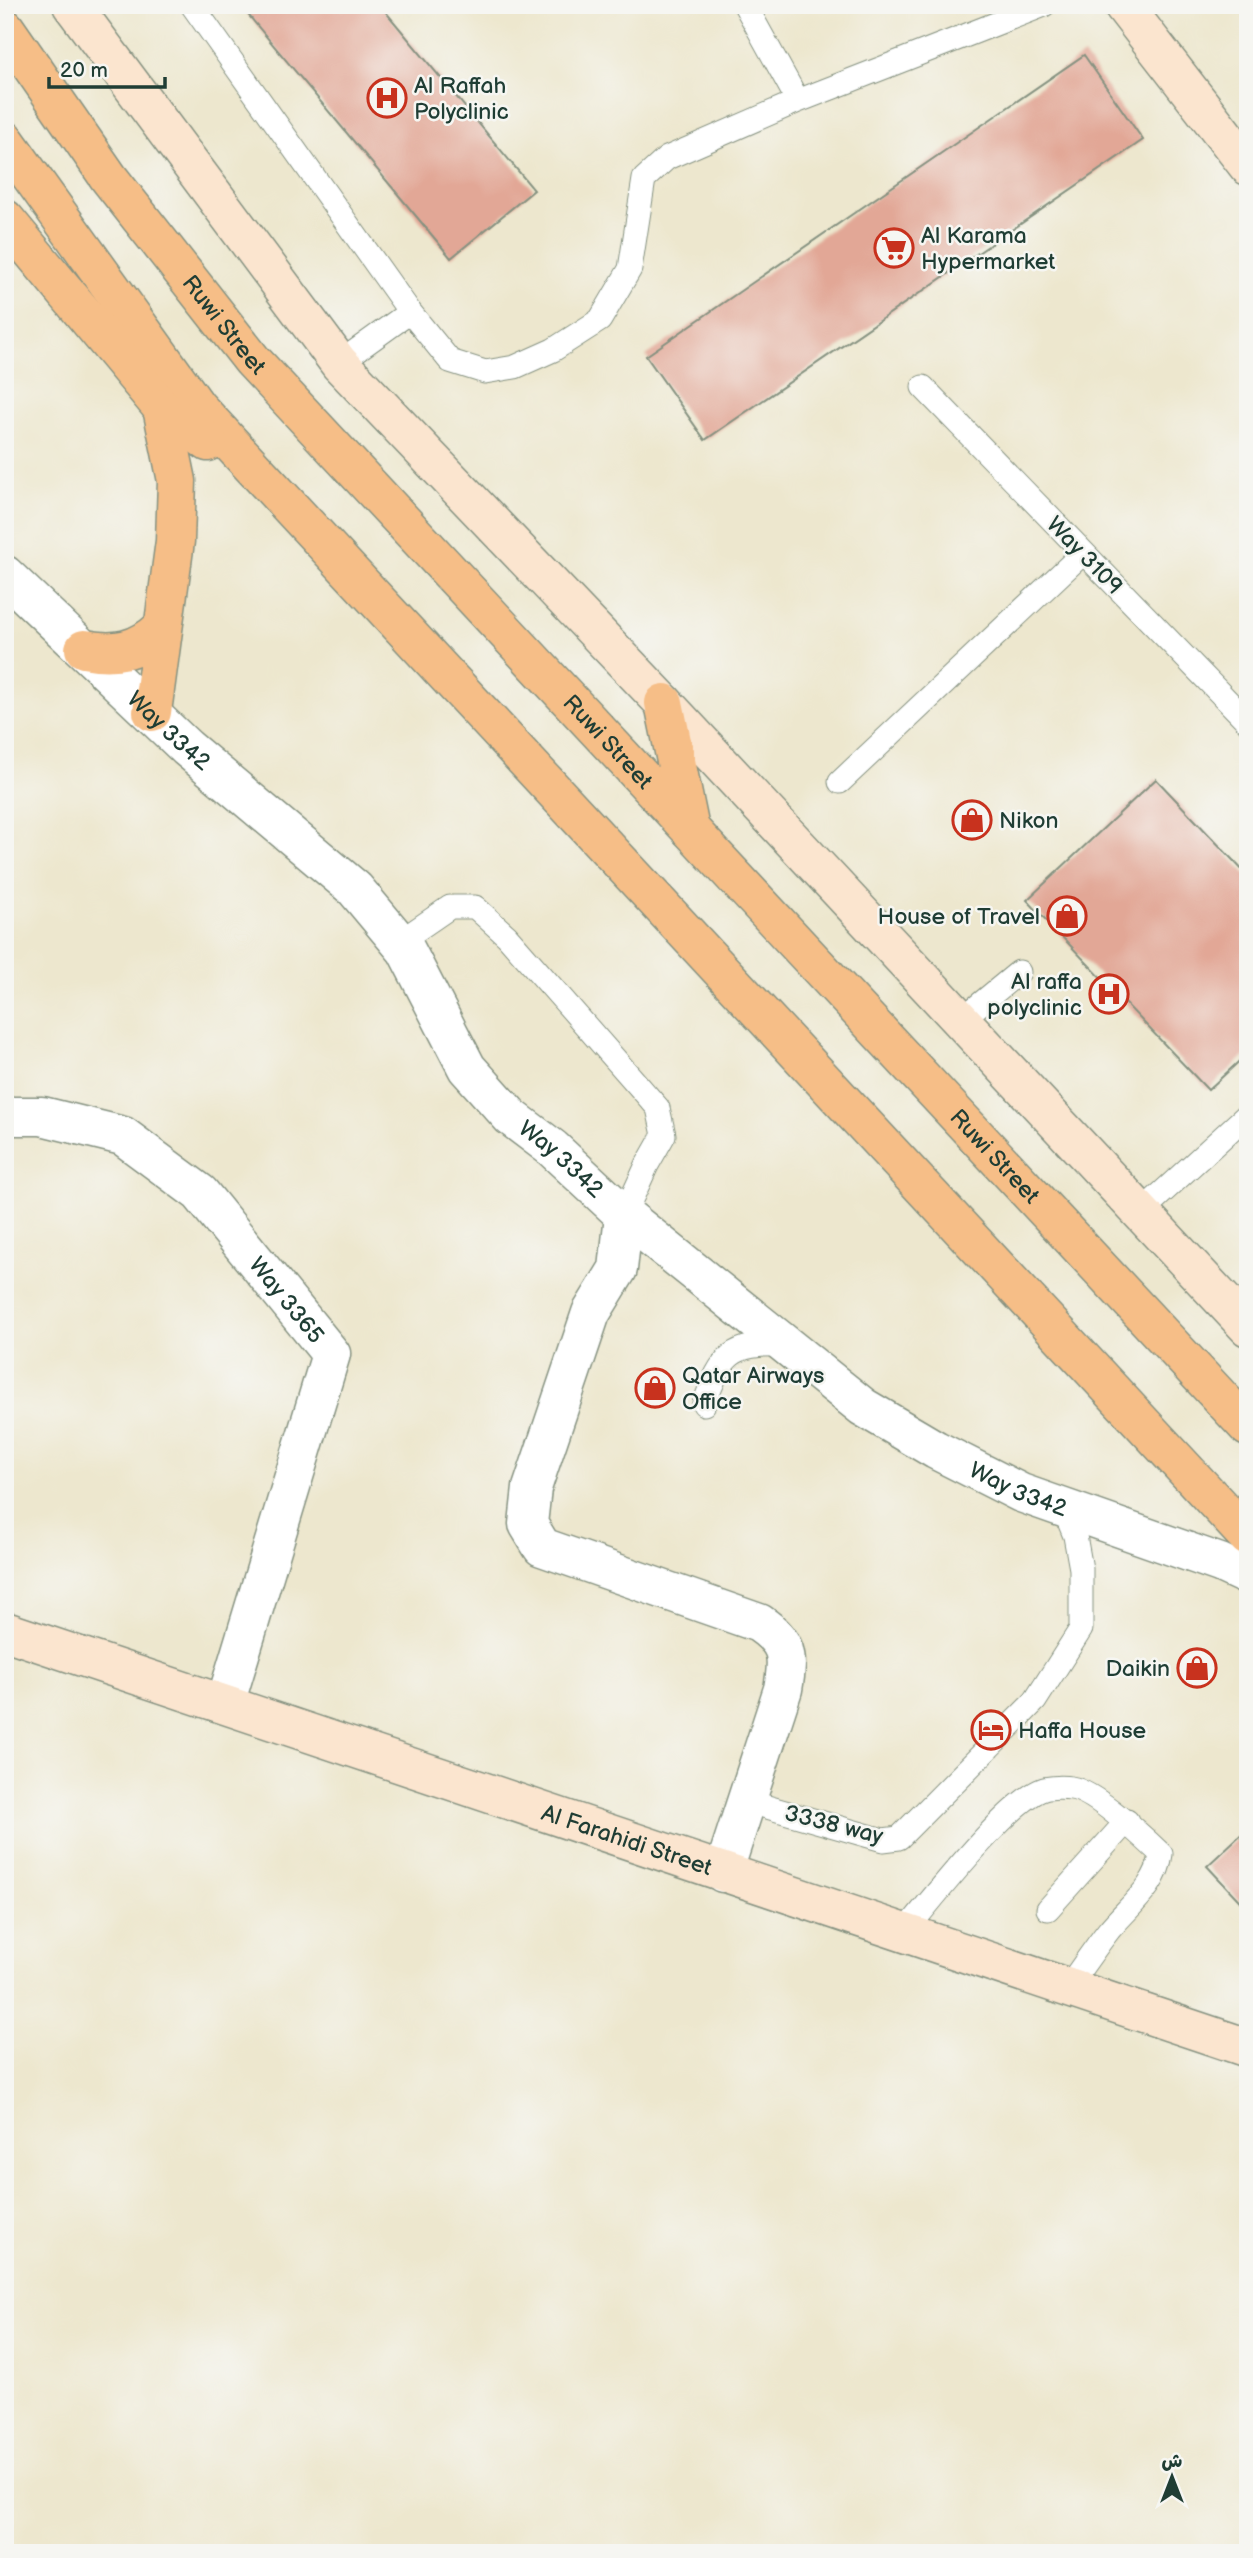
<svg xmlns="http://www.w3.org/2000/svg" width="1253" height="2558" font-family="'Balsamiq Sans','Playpen Sans Arabic',sans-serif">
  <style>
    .building { fill: #e2a796 }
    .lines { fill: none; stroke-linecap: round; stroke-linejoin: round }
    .lane-casing { stroke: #869281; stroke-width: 25 }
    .street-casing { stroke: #869281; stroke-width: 41 }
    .secondary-casing { stroke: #869281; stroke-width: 41 }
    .primary-casing { stroke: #869281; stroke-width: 41 }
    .lane { stroke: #fff; stroke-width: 23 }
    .street { stroke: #fff; stroke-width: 38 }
    .secondary { stroke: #fbe5cf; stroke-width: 38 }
    .primary { stroke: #f6be87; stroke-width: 38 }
    .labels { text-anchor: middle; stroke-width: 5; stroke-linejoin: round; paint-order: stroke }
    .poi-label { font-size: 23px; fill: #1f3d34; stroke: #f6f6f2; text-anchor: start }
    .street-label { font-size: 23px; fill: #1f3d34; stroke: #f6f6f2 }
  </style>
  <rect width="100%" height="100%" fill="#f6f6f2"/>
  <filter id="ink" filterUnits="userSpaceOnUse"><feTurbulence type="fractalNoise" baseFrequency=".0143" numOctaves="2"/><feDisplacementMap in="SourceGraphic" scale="14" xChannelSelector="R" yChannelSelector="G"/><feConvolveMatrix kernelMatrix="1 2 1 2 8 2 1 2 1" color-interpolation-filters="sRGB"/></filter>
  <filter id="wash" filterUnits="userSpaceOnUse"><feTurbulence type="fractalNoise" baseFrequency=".00686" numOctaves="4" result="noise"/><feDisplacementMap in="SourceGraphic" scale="28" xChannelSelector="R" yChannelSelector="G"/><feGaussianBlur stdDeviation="1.57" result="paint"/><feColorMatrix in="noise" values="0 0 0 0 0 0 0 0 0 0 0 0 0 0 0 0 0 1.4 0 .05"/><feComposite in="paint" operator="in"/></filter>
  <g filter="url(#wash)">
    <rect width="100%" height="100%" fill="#ede7ce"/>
    <g id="blocks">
      <path class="building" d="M240,5H380L534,190L451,258Z
        M1084,55L1143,140L705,440L646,356Z
        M1156,779L1248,876V1053L1208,1090L1027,900Z
        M1248,1828V1910L1207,1866Z"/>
    </g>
  </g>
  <g filter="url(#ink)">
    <use href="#blocks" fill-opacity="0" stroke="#869281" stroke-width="2"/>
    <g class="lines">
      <g class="lane-casing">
        <path id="lane" d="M192,5L410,312L450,361L485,372L515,367L553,350L600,320L630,269L644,179L667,158L798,101L1044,5
          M745,5L798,101
          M339,363L410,312
          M923,387L1248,722
          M840,782L1083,553
          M399,942L450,907H475L507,936L658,1108L664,1135L647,1165L624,1215
          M962,1019L1019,972
          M1141,1212L1248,1114
          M704,1404C723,1355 729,1343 786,1345
          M746,1801L883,1840L899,1838L1035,1701L1081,1629V1569L1075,1536L1064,1509
          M1048,1909L1127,1821
          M903,1934C929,1903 1010,1799 1044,1789C1051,1787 1064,1787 1071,1788C1094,1791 1143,1837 1161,1854C1158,1885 1128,1907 1109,1930C1094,1949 1081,1969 1067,1988"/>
      </g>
      <g class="street-casing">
        <g id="street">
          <path id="s1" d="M5,575L187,748L355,889L406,950L467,1068L511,1117L552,1148L624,1215L863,1407L936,1450L1021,1493L1220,1563L1248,1576"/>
          <path id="s2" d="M5,1116H42L123,1136L200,1193L331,1354L225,1704"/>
          <path d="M624,1215L618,1269L591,1313L532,1488L528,1524L542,1547L759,1623C788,1643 789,1655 783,1689L723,1873"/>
        </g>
      </g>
      <g class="secondary-casing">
        <g id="secondary">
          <path d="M72,5L339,363L664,703L1248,1327"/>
          <path d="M1123,5L1248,166"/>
          <path id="s3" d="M5,1631L1248,2048"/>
        </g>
      </g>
      <g class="primary-casing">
        <g id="primary">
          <path id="s4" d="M5,28L109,178L252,360L1248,1427"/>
          <path d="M5,140L197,407L1248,1537"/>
          <path d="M5,219L162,408L208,442"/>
          <path d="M84,649C115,655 138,651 161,629"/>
          <path d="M664,703L690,829"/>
          <path d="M152,712L175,541L177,481L162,408"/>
        </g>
      </g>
      <use href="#lane" class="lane"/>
      <use href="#street" class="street"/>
      <use href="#secondary" class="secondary"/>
      <use href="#primary" class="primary"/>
    </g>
  </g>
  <defs>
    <g id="hospital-ring" transform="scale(2.0125)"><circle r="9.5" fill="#f6f6f2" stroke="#c8321e" stroke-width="1.5"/><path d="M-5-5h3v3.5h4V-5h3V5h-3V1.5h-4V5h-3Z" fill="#c8321e"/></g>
    <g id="supermarket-ring" transform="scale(2.0125)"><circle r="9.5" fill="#f6f6f2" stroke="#c8321e" stroke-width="1.5"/><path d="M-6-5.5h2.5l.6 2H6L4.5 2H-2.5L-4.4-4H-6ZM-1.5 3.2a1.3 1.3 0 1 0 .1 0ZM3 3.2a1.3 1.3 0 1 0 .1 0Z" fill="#c8321e"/></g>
    <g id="shop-ring" transform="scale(2.0125)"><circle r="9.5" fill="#f6f6f2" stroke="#c8321e" stroke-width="1.5"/><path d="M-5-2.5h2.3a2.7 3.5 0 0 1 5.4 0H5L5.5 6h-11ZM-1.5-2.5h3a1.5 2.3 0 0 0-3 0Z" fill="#c8321e"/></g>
    <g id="hotel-ring" transform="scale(2.0125)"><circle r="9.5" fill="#f6f6f2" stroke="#c8321e" stroke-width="1.5"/><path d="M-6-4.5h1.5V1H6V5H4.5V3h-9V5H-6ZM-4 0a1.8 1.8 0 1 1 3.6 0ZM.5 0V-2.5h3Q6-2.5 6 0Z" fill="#c8321e"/></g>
  </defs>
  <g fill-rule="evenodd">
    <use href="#hospital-ring" x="387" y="98"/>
    <use href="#supermarket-ring" x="894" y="248"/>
    <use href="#shop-ring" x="972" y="820"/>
    <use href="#shop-ring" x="1067" y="916"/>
    <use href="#hospital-ring" x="1109" y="994"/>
    <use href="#shop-ring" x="655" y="1388"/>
    <use href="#shop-ring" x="1197" y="1668"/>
    <use href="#hotel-ring" x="991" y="1730"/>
  </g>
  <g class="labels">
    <g class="poi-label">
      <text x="414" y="93">Al Raffah<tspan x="414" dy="26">Polyclinic</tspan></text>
      <text x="921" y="243">Al Karama<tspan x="921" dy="26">Hypermarket</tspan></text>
      <text x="999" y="828">Nikon</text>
      <text x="1040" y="924" text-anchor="end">House of Travel</text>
      <text x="1082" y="989" text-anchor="end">Al raffa<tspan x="1082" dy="26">polyclinic</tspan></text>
      <text x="682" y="1383">Qatar Airways<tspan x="682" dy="26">Office</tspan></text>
      <text x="1170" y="1676" text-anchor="end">Daikin</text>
      <text x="1018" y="1738">Haffa House</text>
    </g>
    <g class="street-label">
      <text dy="8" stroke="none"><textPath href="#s4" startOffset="369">Ruwi Street</textPath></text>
      <text transform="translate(1085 555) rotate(46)" y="8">Way 3109</text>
      <text dy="8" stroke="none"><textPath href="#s1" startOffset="226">Way 3342</textPath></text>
      <text dy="8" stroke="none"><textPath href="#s4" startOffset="936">Ruwi Street</textPath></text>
      <text dy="8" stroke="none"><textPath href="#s4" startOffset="1503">Ruwi Street</textPath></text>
      <text dy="8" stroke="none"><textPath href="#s1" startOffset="814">Way 3342</textPath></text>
      <text dy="8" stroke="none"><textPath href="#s2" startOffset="354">Way 3365</textPath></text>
      <text dy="8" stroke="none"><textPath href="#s1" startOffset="1381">Way 3342</textPath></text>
      <text transform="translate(834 1824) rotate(14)" y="8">3338 way</text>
      <text dy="8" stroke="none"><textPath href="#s3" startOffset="656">Al Farahidi Street</textPath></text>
    </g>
  </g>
  <rect width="1253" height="2558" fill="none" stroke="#f6f6f2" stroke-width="28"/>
  <g transform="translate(1172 2477)" stroke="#f6f6f2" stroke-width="5" paint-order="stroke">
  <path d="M0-5L12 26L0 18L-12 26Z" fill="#1f3d34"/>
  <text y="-10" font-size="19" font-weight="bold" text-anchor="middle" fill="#1f3d34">ش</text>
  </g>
  <path d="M49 77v10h116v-10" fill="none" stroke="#1f3d34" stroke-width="3.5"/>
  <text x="60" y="77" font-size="21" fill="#1f3d34" stroke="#f6f6f2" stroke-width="5" paint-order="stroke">20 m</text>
</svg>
